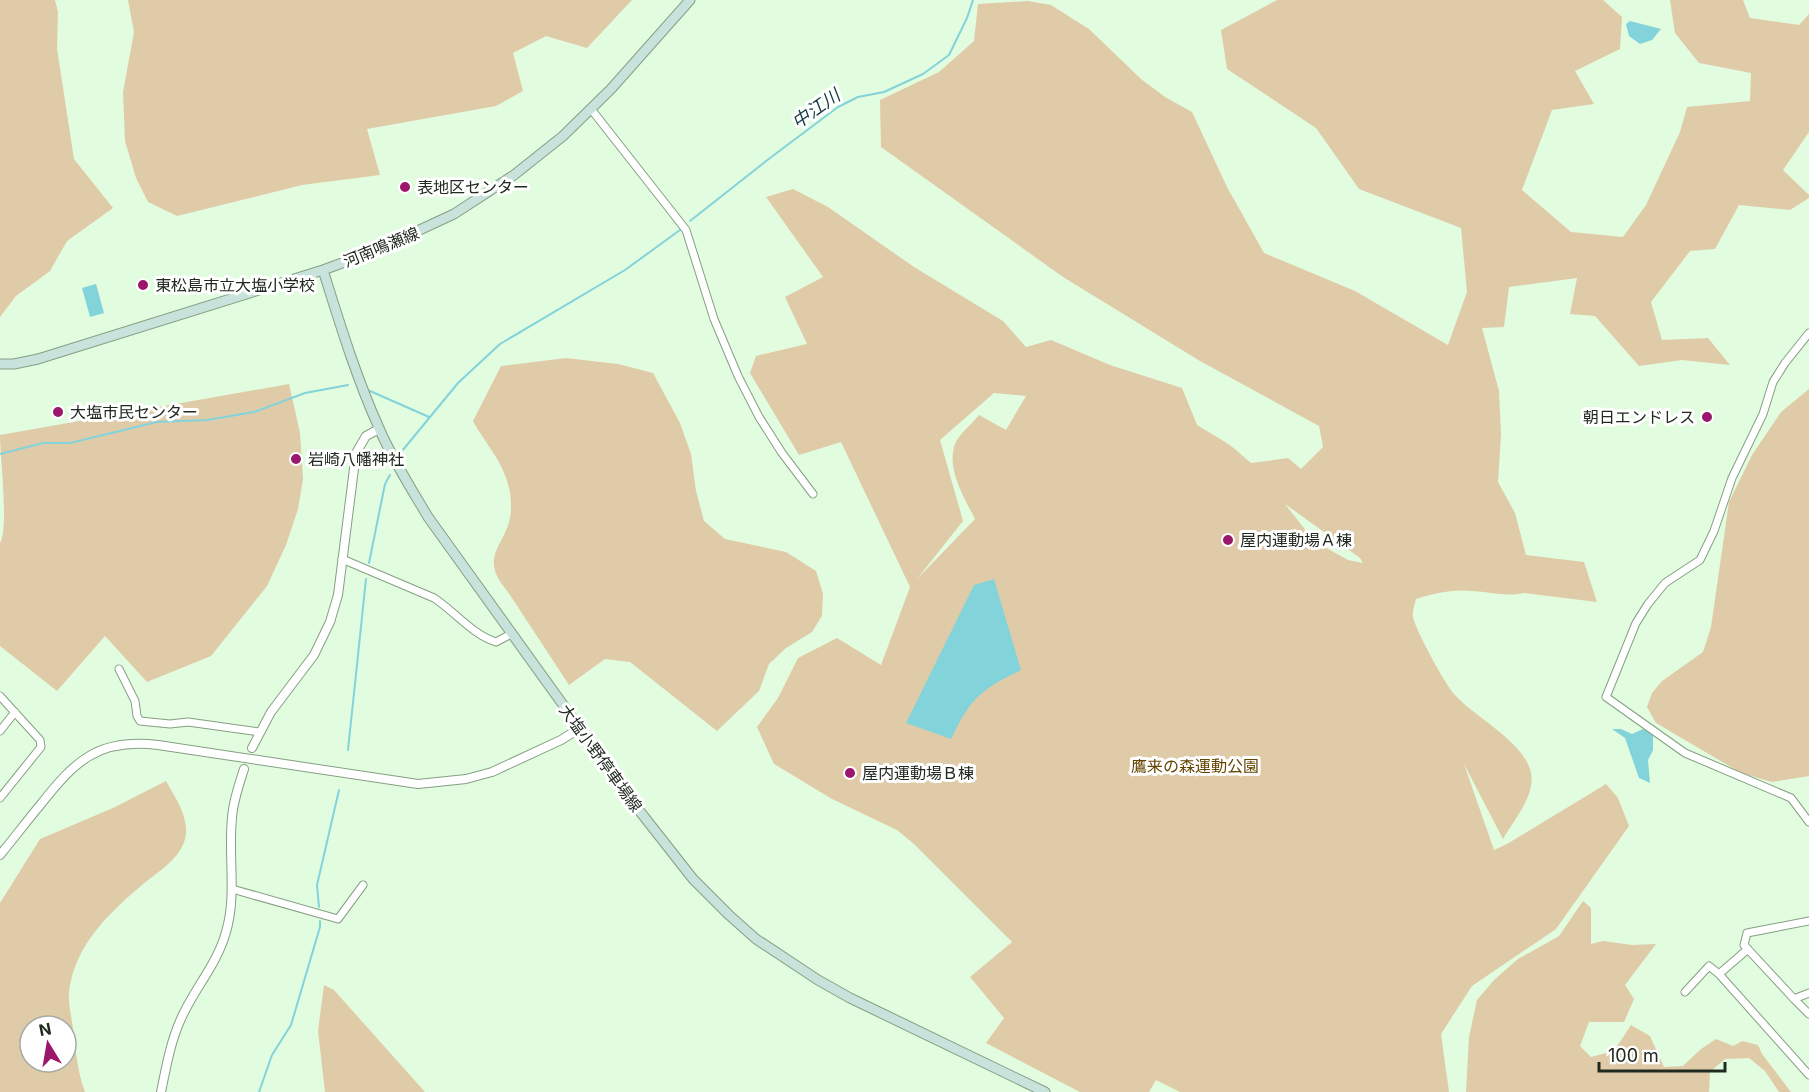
<svg xmlns="http://www.w3.org/2000/svg" width="1809" height="1092" font-family="Inter,'Noto Sans JP',sans-serif">
  <style>
    .green { fill: #e0cba8; fill-rule: evenodd }
    .water { fill: #83d3db }
    .lines { fill: none; stroke-linecap: round; stroke-linejoin: round }
    .stream { stroke: #83d3db; stroke-width: 2 }
    .minor-casing { stroke: #869f84; stroke-width: 9 }
    .tertiary-casing { stroke: #869f84; stroke-width: 10 }
    .secondary-casing { stroke: #869f84; stroke-width: 11 }
    .minor { stroke: #fff; stroke-width: 7 }
    .tertiary { stroke: #fff; stroke-width: 8 }
    .secondary { stroke: #c8e2dc; stroke-width: 9 }
    .poi-dot { fill: #9a176b; stroke: #fff; stroke-width: 2 }
    .labels { text-anchor: middle; stroke-width: 6; stroke-linejoin: round; paint-order: stroke }
    .poi-label { font-size: 16px; fill: #202a1f; stroke: #fff; text-anchor: start }
    .street-label { font-size: 16px; fill: #202a1f; stroke: #fff }
    .park-label { font-size: 16px; fill: #644500; stroke: #fff }
    .water-label { font-size: 18px; font-style: italic; fill: #143b3f; stroke: #fff }
  </style>
  <rect width="100%" height="100%" fill="#e2fcdf"/>
  <path class="green" d="M0,0H55L58,12L57,49L74,159L113,208L67,241L50,271L16,296L0,317Z
    M128,0H632L587,48L546,36L513,53L523,91L496,106L367,129L380,175L302,185L177,216L148,202L136,178L125,141L123,92L134,32Z
    M1277,0H1603L1622,17L1620,49L1575,71L1594,104L1552,110L1522,190L1571,232L1623,237L1646,205L1680,132L1687,107L1750,101L1751,73L1699,63L1675,33L1670,0H1743L1750,18L1799,25L1809,14V132L1783,170L1809,195V198L1790,210L1739,205L1715,249L1690,251L1651,302L1662,340L1708,338L1730,365L1682,360L1639,366L1595,316L1570,314L1577,278L1509,287L1504,327L1482,328L1499,391L1501,434L1498,482L1515,513L1526,555L1584,562L1597,602L1524,593C1507,597 1490,592 1472,591C1452,589 1435,593 1416,599C1415,604 1412,611 1413,617C1415,629 1445,684 1454,694C1475,719 1539,748 1531,786C1528,804 1512,823 1503,839L1464,764L1494,850L1507,844L1606,784L1618,798L1629,826L1556,929L1472,986L1441,1034L1449,1092H1180L1156,1080L1149,1092H1080L986,1043L1004,1018L970,977L1012,942L914,844L897,830L832,799L774,764L757,727L778,698L798,658L837,638L881,665L910,587L841,442L799,455L750,373L756,356L807,344L785,297L823,277L766,197L793,189L828,207L914,267L1003,321L1026,347L1051,340L1110,365L1182,388L1197,425L1230,445L1251,463L1288,458L1301,469L1323,447L1319,426L1200,361L1063,277L881,147L880,100L939,72L974,41L978,4L1028,1L1051,5L1089,29L1141,79L1165,97L1192,112L1227,187L1264,253L1355,291L1448,345L1467,292L1461,228L1359,189L1316,128L1227,69L1221,30ZM994,393L1026,396L1006,430L979,415C972,424 959,434 955,444C946,469 964,497 975,519L917,579L963,521L940,440ZM1285,504L1360,558L1363,563L1348,560L1314,541Z
    M566,358L618,364L653,373L680,423L691,454L696,491L704,521L725,539L786,552L816,571L823,594L822,616L812,632L786,648L769,664L759,691L717,731L630,662L605,659L569,685L508,592C474,553 512,544 511,506C511,469 489,450 473,421L501,366Z
    M289,384L300,433L303,479L298,509L286,545L267,586L211,656L147,682L105,636L57,691L0,646V543C9,528 0,457 0,435Z
    M1809,389V776L1772,782L1741,773L1656,723L1647,707L1652,693L1662,681L1703,652L1711,627L1729,502L1752,455L1781,412Z
    M166,781C174,796 187,813 186,832C185,854 164,868 148,880C112,910 74,944 69,993C68,1005 72,1018 73,1029C76,1052 77,1070 85,1092H0V903L40,839L113,808ZM30,1026H66V1062H30Z
    M1583,901L1591,908V944L1603,941L1632,945L1656,944L1625,985L1634,999L1624,1022H1589L1580,1046L1591,1057L1614,1051L1631,1025L1650,1036L1664,1067L1683,1066L1701,1049L1716,1039L1733,1046L1742,1041L1758,1045L1762,1054L1791,1092H1779L1765,1071L1749,1058L1725,1059L1710,1072L1709,1092H1466L1469,1037L1477,1000L1494,980L1518,959L1559,936Z
    M324,985L334,990L425,1092H325L318,1031Z"/>
  <path class="water" d="M1630,21L1661,29L1652,40L1640,44L1629,36L1626,24Z
    M96,284L104,313L90,317L82,288Z
    M994,579L1021,670C980,690 971,698 951,739L906,723L974,585Z
    M1612,729H1621L1632,734L1643,729L1653,734V750L1648,760L1650,783L1639,778L1625,738Z"/>
  <g class="lines">
    <path class="stream" d="M690,221L770,158L838,107L858,97L884,92L923,74L949,55L967,18L973,0
      M370,391L429,417
      M402,451L458,383L500,344L625,270L680,230
      M0,454L43,443H70L157,422L207,420L254,412L305,393L348,385
      M369,563L385,484L390,475
      M348,750L366,579
      M319,907L317,885L339,790
      M259,1092L272,1055L291,1025L320,927V921"/>
    <g class="minor-casing">
      <path id="minor" d="M591,109L686,230L714,319L738,376L759,417L782,453L813,494
        M1809,333L1785,363L1773,382L1763,414L1732,478L1714,531L1700,560L1665,583L1648,604L1636,623L1606,697L1685,753L1791,798L1809,822
        M342,559L434,598C454,611 473,635 496,642L511,634
        M119,669L135,701L137,716L140,721L170,724L188,722L259,732
        M0,696L40,740L41,747L0,798
        M0,731L15,712
        M232,889L338,919L363,885
        M1719,974L1748,949
        M1685,992L1709,966L1719,974L1809,1075
        M1809,993L1794,999L1809,1014
        M1794,999L1744,945L1747,933L1809,921"/>
    </g>
    <g class="tertiary-casing">
      <path id="tertiary" d="M252,748L271,712L314,655L330,622L338,595L356,453L366,436L379,429
        M0,855C14,838 27,821 41,804C75,761 98,738 158,745L418,784L466,779L492,772L561,740L580,728
        M161,1092C166,1068 170,1044 180,1021C193,990 217,965 226,932C237,895 228,856 232,818C233,801 239,785 244,769"/>
    </g>
    <g class="secondary-casing">
      <path id="secondary" d="M323,270C340,324 356,377 379,428C392,459 411,488 428,517L638,809L693,879L729,915L756,939L818,980L850,998L1045,1092
        M0,364H14L38,359L323,270L372,252L454,214L514,175L563,136L611,89L690,0"/>
    </g>
    <use href="#minor" class="minor"/>
    <use href="#tertiary" class="tertiary"/>
    <use href="#secondary" class="secondary"/>
  </g>
  <g class="poi-dot">
    <circle cx="405" cy="187" r="6"/>
    <circle cx="143" cy="285" r="6"/>
    <circle cx="58" cy="412" r="6"/>
    <circle cx="1707" cy="417" r="6"/>
    <circle cx="296" cy="459" r="6"/>
    <circle cx="1228" cy="540" r="6"/>
    <circle cx="850" cy="773" r="6"/>
  </g>
  <g class="labels">
    <g class="poi-label">
      <text x="417" y="193">表地区センター</text>
      <text x="155" y="291">東松島市立大塩小学校</text>
      <text x="70" y="418">大塩市民センター</text>
      <text x="1695" y="423" text-anchor="end">朝日エンドレス</text>
      <text x="308" y="465">岩崎八幡神社</text>
      <text x="1240" y="546">屋内運動場Ａ棟</text>
      <text x="862" y="779">屋内運動場Ｂ棟</text>
    </g>
    <g class="street-label">
      <text transform="translate(381 247) rotate(-22)" y="6">河南鳴瀬線</text>
      <text transform="translate(601 758) rotate(54)" y="6">大塩小野停車場線</text>
    </g>
    <g class="park-label">
      <text x="1195" y="772">鷹来の森運動公園</text>
    </g>
    <g class="water-label">
      <text transform="translate(816 109) rotate(-35)" y="6">中江川</text>
    </g>
  </g>
  <g transform="translate(48 1044) rotate(349)"><circle r="28" fill="#ffffff" stroke="#a6aaa5" stroke-width="1.5"/>
  <path d="M0-4.5L10 22L0 15L-10 22Z" fill="#9a176b"/>
  <text y="-9" font-size="16" font-weight="bold" text-anchor="middle" fill="#202a1f">N</text>
  </g>
  <path d="M1599 1062v9h126v-9" fill="none" stroke="#202a1f" stroke-width="3"/>
  <text x="1608" y="1062" font-size="18" fill="#202a1f" stroke="#ffffff" stroke-width="4.5" paint-order="stroke">100 m</text>
</svg>
